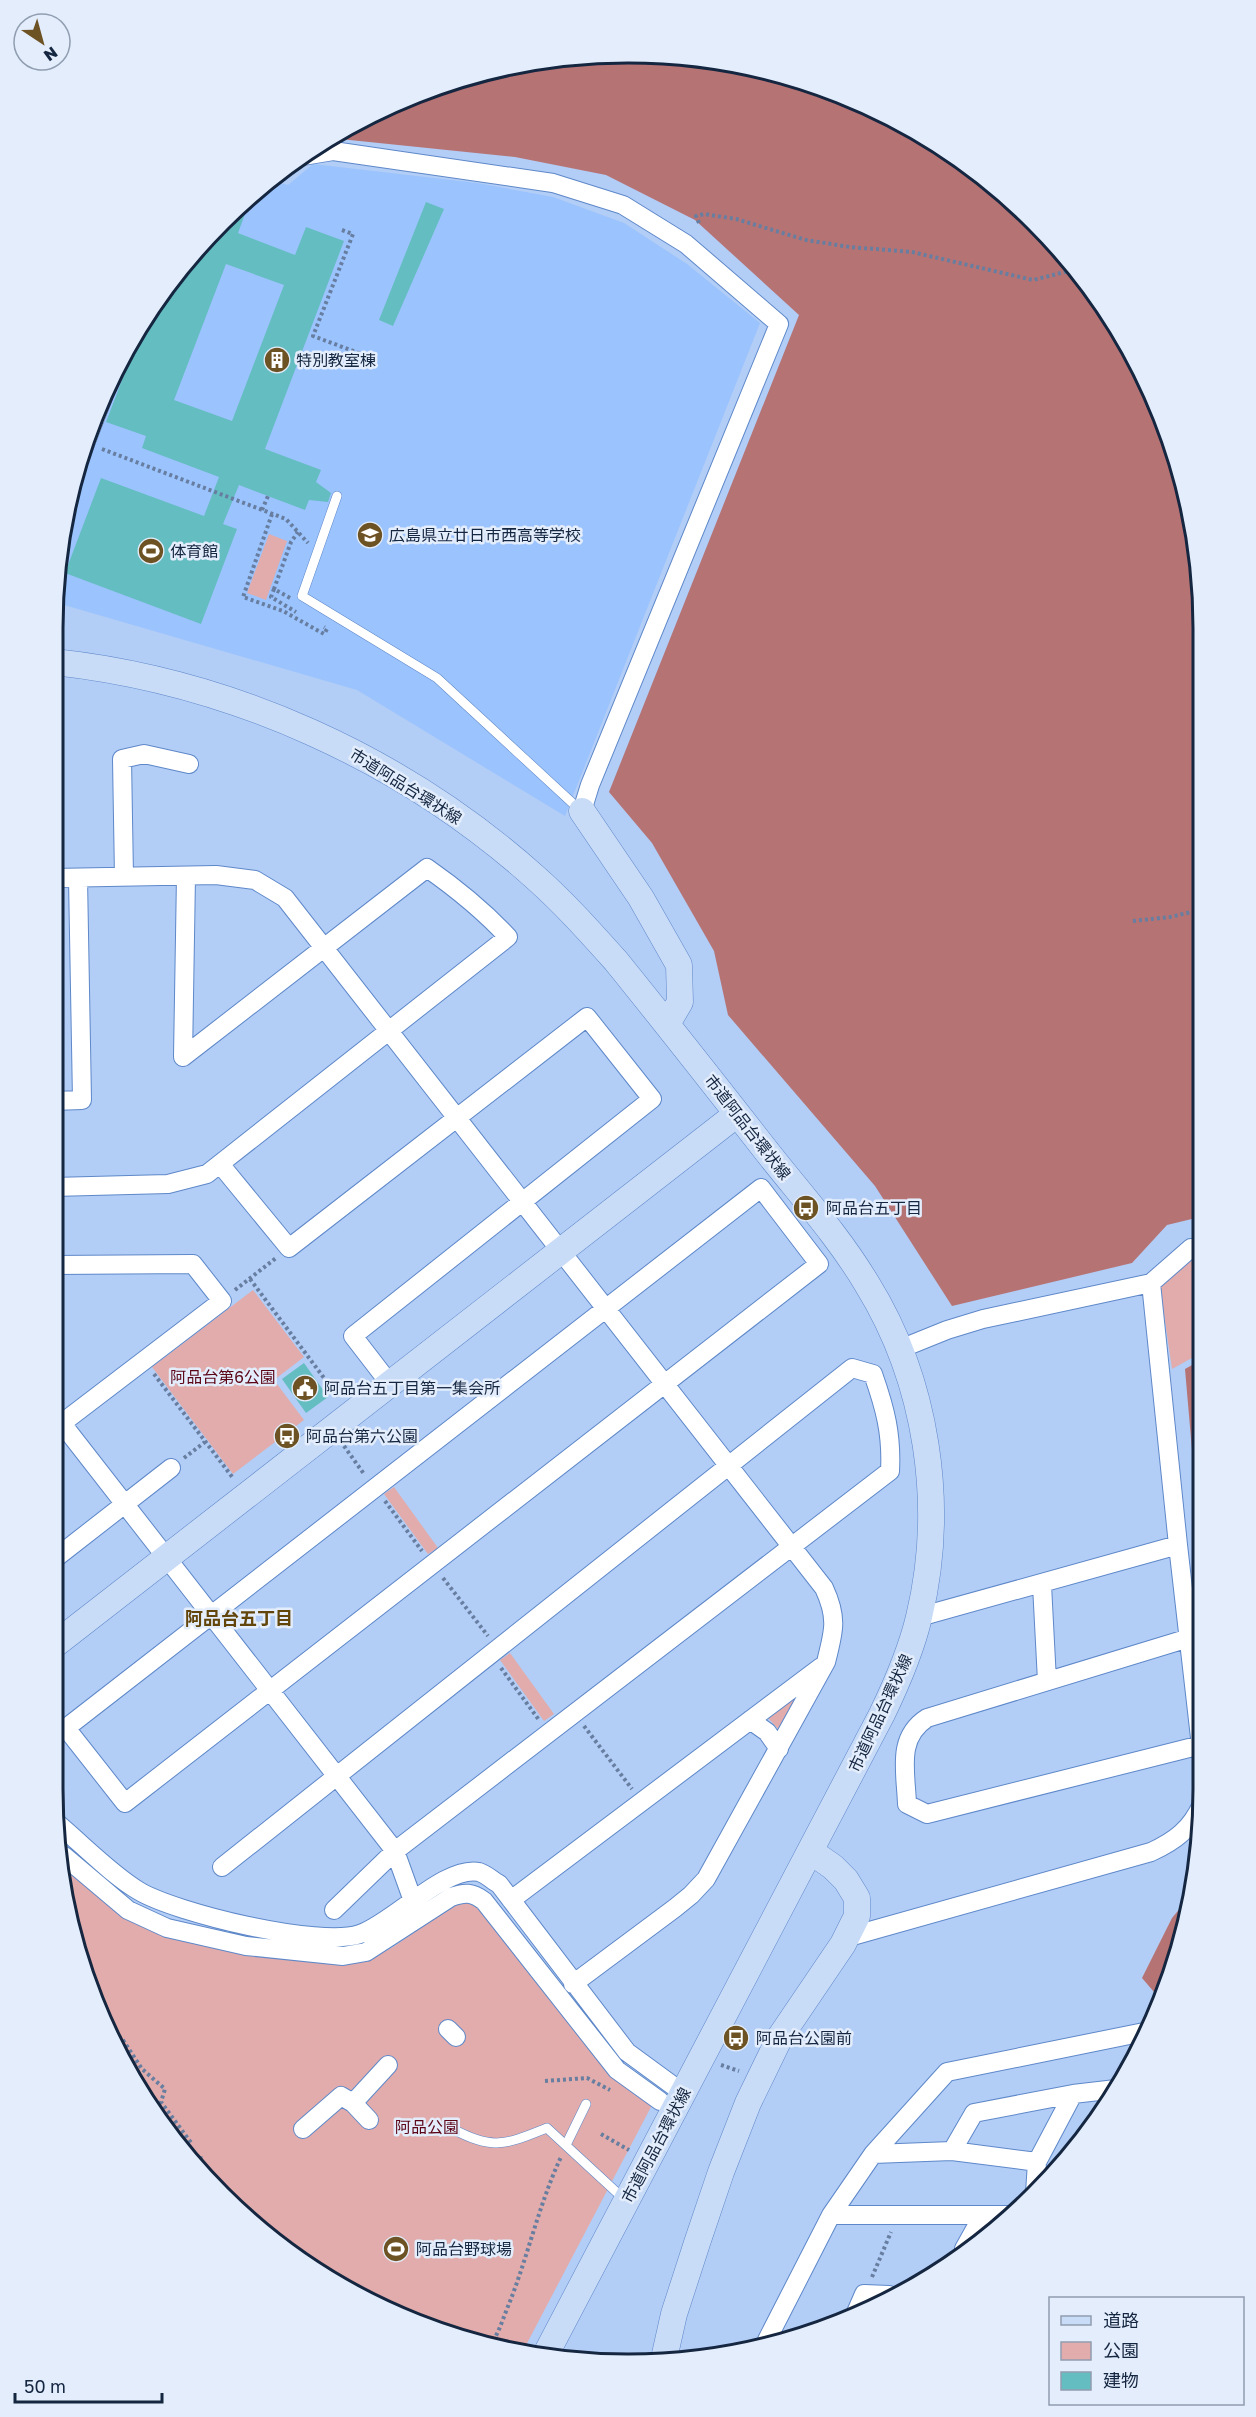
<svg xmlns="http://www.w3.org/2000/svg" width="1256" height="2417" font-family="'Golos Text','Noto Sans JP',sans-serif">
  <style>
    .built { fill: #9bc3fe }
    .green { fill: #e1acab }
    .forest { fill: #b67374 }
    .building { fill: #64bdc0; fill-rule: evenodd }
    .lines { fill: none; stroke-linecap: round; stroke-linejoin: round }
    .lane-casing { stroke: #5e88c9; stroke-width: 10 }
    .street-casing { stroke: #5e88c9; stroke-width: 20 }
    .secondary-casing { stroke: #5e88c9; stroke-width: 27 }
    .path { stroke: #677ea0; stroke-width: 4; stroke-dasharray: 3 3; stroke-linecap: butt }
    .lane { stroke: #fff; stroke-width: 9 }
    .street { stroke: #fff; stroke-width: 18 }
    .secondary { stroke: #c8dbf7; stroke-width: 26 }
    .labels { text-anchor: middle; stroke-width: 5; stroke-linejoin: round; paint-order: stroke }
    .poi-label { font-size: 16px; fill: #152641; stroke: #e3edfb; text-anchor: start }
    .street-label { font-size: 16px; fill: #152641; stroke: #e3edfb }
    .park-label { font-size: 16px; fill: #5b0516; stroke: #e3edfb }
    .neighbourhood-label { font-size: 18px; font-weight: bold; fill: #62450b; stroke: #e3edfb }
    .rim { fill: none; stroke: #152641; stroke-width: 3 }
  </style>
  <rect width="100%" height="100%" fill="#b2cdf6"/>
  <path class="built" d="M313,164L477,183L553,197L624,223L687,264L760,323L565,816L357,690L54,602V591L72,479L112,373L172,277L249,195L270,180L288,185Z"/>
  <path class="green" d="M269,534L287,541L266,600L247,593Z
    M1201,1252V1353L1172,1369L1160,1287Z
    M253,1290L304,1357L274,1380L304,1420L233,1474L152,1367Z
    M394,1487L438,1548L428,1554L384,1494Z
    M510,1653L554,1714L544,1721L500,1660Z
    M797,1696L779,1730L768,1718Z
    M66,1869L164,1936L246,1955L320,1962L368,1960L393,1947L454,1905L469,1902L481,1905L652,2105L524,2349L479,2345L309,2268L172,2140L83,1974Z"/>
  <path class="forest" d="M666,54L777,72L883,112L1007,195L1106,308L1160,408L1199,553L1200,1217L1167,1225L1132,1263L952,1306L875,1186L728,1015L714,951L652,843L609,792L799,315L695,220L606,175L515,157L340,139L333,135L443,83L553,57Z
    M1201,1360V1554L1185,1369Z
    M1191,1895L1184,1938L1160,1999L1142,1978L1172,1918Z"/>
  <path class="building" d="M253,192L238,233L295,255L306,227L344,241L265,449L321,470L316,482L331,493L328,502L309,500L305,510L239,485L223,524L237,529L201,624L65,573L101,478L204,516L219,477L142,448L146,436L106,422L145,320L172,277ZM226,264L284,285L232,421L174,400Z
    M426,202L444,209L393,326L379,320Z
    M304,1363L328,1397L306,1413L282,1379Z"/>
  <g class="lines">
    <g class="lane-casing">
      <path id="lane" d="M86,455L127,349
        M337,496L302,596L437,678L580,810
        M453,2129C493,2151 507,2144 547,2128L625,2200
        M566,2145L586,2104"/>
    </g>
    <g class="street-casing">
      <path id="street" d="M303,156L333,151L553,183L623,205L686,244L779,324L590,785L582,811
        M124,877L122,759L144,754L189,764
        M53,878L216,875L255,880L285,898L824,1588C838,1618 834,1631 826,1662L706,1879L691,1895L675,1908L573,1984
        M183,1057L186,876
        M53,1101L82,1100L78,878
        M220,1164L289,1248L587,1017L652,1099L353,1336L390,1384
        M53,1187L168,1184L207,1174L508,937C483,910 457,889 427,868L183,1057
        M761,1188L819,1264L125,1803L66,1728Z
        M1151,1283L1191,1248
        M900,1349L947,1330L983,1319L1151,1283L1178,1545
        M53,1412L395,1851L413,1901
        M53,1430L222,1301L193,1264L53,1265
        M53,1560L171,1468
        M1042,1585L1047,1681
        M919,1617L1178,1545L1202,1755
        M1189,1638L927,1718C896,1738 906,1772 907,1804L927,1814L1201,1745
        M750,1720L767,1732L779,1749
        M58,1824C83,1845 112,1875 139,1891C176,1913 320,1948 360,1934C393,1923 445,1865 479,1872C486,1874 493,1881 499,1884L627,2052L683,2093
        M64,1856L128,1910L167,1928L246,1946L343,1956L366,1952L451,1897C465,1892 472,1892 484,1901L617,2070L660,2101
        M222,1867L852,1368L873,1374C885,1408 892,1434 890,1471L395,1851L334,1910
        M511,1900L821,1667
        M845,1938L1151,1852C1175,1841 1191,1829 1202,1804
        M448,2029L456,2037
        M353,2103L388,2065
        M303,2129L341,2096L353,2103L369,2120
        M952,2151L1037,2162
        M873,2154L952,2151L974,2113L1073,2094L1116,2089
        M1035,2193L1037,2162L1073,2094
        M831,2215L873,2154L947,2072L1149,2031
        M964,2249L983,2215
        M854,2317L864,2294L889,2295
        M767,2340L831,2215H1014"/>
    </g>
    <g class="secondary-casing">
      <path id="secondary" d="M54,662C231,681 404,759 537,879C565,904 590,932 616,961C667,1024 718,1089 768,1153C802,1196 839,1237 867,1284C927,1381 946,1505 919,1617C911,1651 897,1683 882,1714L547,2352
        M582,811L641,898L679,965L680,1002L667,1024
        M53,1646L737,1114
        M663,2363L674,2314L697,2243L721,2172L748,2103L780,2037L843,1944L857,1916V1898L846,1880L833,1867L810,1851"/>
    </g>
    <path class="path" d="M699,223L696,216L704,214L736,219L806,240L850,247L912,252L1033,280L1073,270
      M342,230L353,234L313,336L372,358
      M102,449L286,519L308,543
      M262,510L268,496
      M272,514L243,597L283,611L324,634L327,629L324,627
      M274,589L271,597L296,612
      M290,598L274,589L291,542L298,532
      M1133,921L1170,917L1200,910
      M250,1279L339,1398
      M235,1290L276,1258
      M154,1374L233,1478
      M344,1446L364,1474
      M184,1458L205,1442
      M385,1501L422,1551
      M443,1578L488,1636
      M501,1668L539,1720
      M584,1726L632,1789
      M114,2032L123,2040L142,2069L165,2089L161,2102L192,2144
      M721,2065L739,2071
      M545,2081L587,2078L610,2090
      M601,2134L629,2150
      M199,2165L201,2155
      M872,2277L891,2232
      M490,2346C499,2333 503,2318 509,2304C528,2256 539,2204 561,2157"/>
    <use href="#lane" class="lane"/>
    <use href="#street" class="street"/>
    <use href="#secondary" class="secondary"/>
  </g>
  <defs>
    <g id="building-disc" transform="scale(1.35)"><circle r="9.5" fill="#6d5224" stroke="#e3edfb"/><path d="M-4-6H4V6H1V3H-1V6H-4ZM-2.5-4.3h1.7v1.8h-1.7ZM.8-4.3h1.7v1.8H.8ZM-2.5-1h1.7V.8h-1.7ZM.8-1h1.7V.8H.8Z" fill="#fff"/></g>
    <g id="school-disc" transform="scale(1.35)"><circle r="9.5" fill="#6d5224" stroke="#e3edfb"/><path d="M0-5L7-2L0 1L-7-2ZM-4 1L0 2.5L4 1V4Q0 6-4 4Z" fill="#fff"/></g>
    <g id="stadium-disc" transform="scale(1.35)"><circle r="9.5" fill="#6d5224" stroke="#e3edfb"/><path d="M0-5a6.5 5 0 1 0 0 10a6.5 5 0 1 0 0-10ZM-3.5-1.8h7v3.6h-7Z" fill="#fff"/></g>
    <g id="bus-disc" transform="scale(1.35)"><circle r="9.5" fill="#6d5224" stroke="#e3edfb"/><path d="M-5-6H5V4H4V6H2V4H-2V6H-4V4H-5ZM-3.5-4V0h7V-4ZM-3.5 1.2v1.5H-2V1.2ZM2 1.2v1.5H3.5V1.2Z" fill="#fff"/></g>
    <g id="civic-disc" transform="scale(1.35)"><circle r="9.5" fill="#6d5224" stroke="#e3edfb"/><path d="M-.6-6.5H3V-4.5H.6V-3L4-1V1h2V6H-6V1h2V-1L-.6-3ZM-1.2 2.5V6h2.4V2.5Z" fill="#fff"/></g>
  </defs>
  <g fill-rule="evenodd">
    <use href="#building-disc" x="277" y="360"/>
    <use href="#school-disc" x="370" y="535"/>
    <use href="#stadium-disc" x="151" y="551"/>
    <use href="#bus-disc" x="806" y="1208"/>
    <use href="#civic-disc" x="305" y="1388"/>
    <use href="#bus-disc" x="287" y="1436"/>
    <use href="#bus-disc" x="736" y="2038"/>
    <use href="#stadium-disc" x="396" y="2249"/>
  </g>
  <g class="labels">
    <g class="poi-label">
      <text x="296" y="366">特別教室棟</text>
      <text x="389" y="541">広島県立廿日市西高等学校</text>
      <text x="170" y="557">体育館</text>
      <text x="826" y="1214">阿品台五丁目</text>
      <text x="324" y="1394">阿品台五丁目第一集会所</text>
      <text x="306" y="1442">阿品台第六公園</text>
      <text x="756" y="2044">阿品台公園前</text>
      <text x="416" y="2255">阿品台野球場</text>
    </g>
    <g class="street-label">
      <text transform="translate(406 786) rotate(32)" y="6">市道阿品台環状線</text>
      <text transform="translate(748 1127) rotate(52)" y="6">市道阿品台環状線</text>
      <text transform="translate(880 1713) rotate(-65)" y="6">市道阿品台環状線</text>
      <text transform="translate(656 2145) rotate(-62)" y="6">市道阿品台環状線</text>
    </g>
    <g class="park-label">
      <text x="223" y="1383">阿品台第6公園</text>
      <text x="427" y="2133">阿品公園</text>
    </g>
    <g class="neighbourhood-label">
      <text x="239" y="1625">阿品台五丁目</text>
    </g>
  </g>
  <path d="M0 0H1256V2417H0ZM628 63H628A565 565 0 0 1 1193 628V1789A565 565 0 0 1 628 2354H628A565 565 0 0 1 63 1789V628A565 565 0 0 1 628 63Z" fill="#e3edfb" fill-rule="evenodd"/>
  <path class="rim" d="M628 63H628A565 565 0 0 1 1193 628V1789A565 565 0 0 1 628 2354H628A565 565 0 0 1 63 1789V628A565 565 0 0 1 628 63Z"/>
  <rect x="1049" y="2297" width="195" height="108" fill="#e3edfb" stroke="#919db1" stroke-width="1.5"/>
  <rect x="1061" y="2316" width="30" height="9" fill="#c8dbf7" stroke="#919db1" stroke-width="1.5"/>
  <text x="1103" y="2327" font-size="18" fill="#152641">道路</text>
  <rect x="1061" y="2342" width="30" height="18" fill="#e1acab" stroke="#919db1" stroke-width="1.5"/>
  <text x="1103" y="2357" font-size="18" fill="#152641">公園</text>
  <rect x="1061" y="2372" width="30" height="18" fill="#64bdc0" stroke="#919db1" stroke-width="1.5"/>
  <text x="1103" y="2387" font-size="18" fill="#152641">建物</text>
  <g transform="translate(42 42) rotate(144)"><circle r="28" fill="#e3edfb" stroke="#919db1" stroke-width="1.5"/>
  <path d="M0-4.5L10 22L0 15L-10 22Z" fill="#6d5224"/>
  <text y="-9" font-size="16" font-weight="bold" text-anchor="middle" fill="#152641">N</text>
  </g>
  <path d="M15 2393v9h147v-9" fill="none" stroke="#152641" stroke-width="3"/>
  <text x="24" y="2393" font-size="18" fill="#152641" stroke="#e3edfb" stroke-width="4.5" paint-order="stroke">50 m</text>
</svg>
